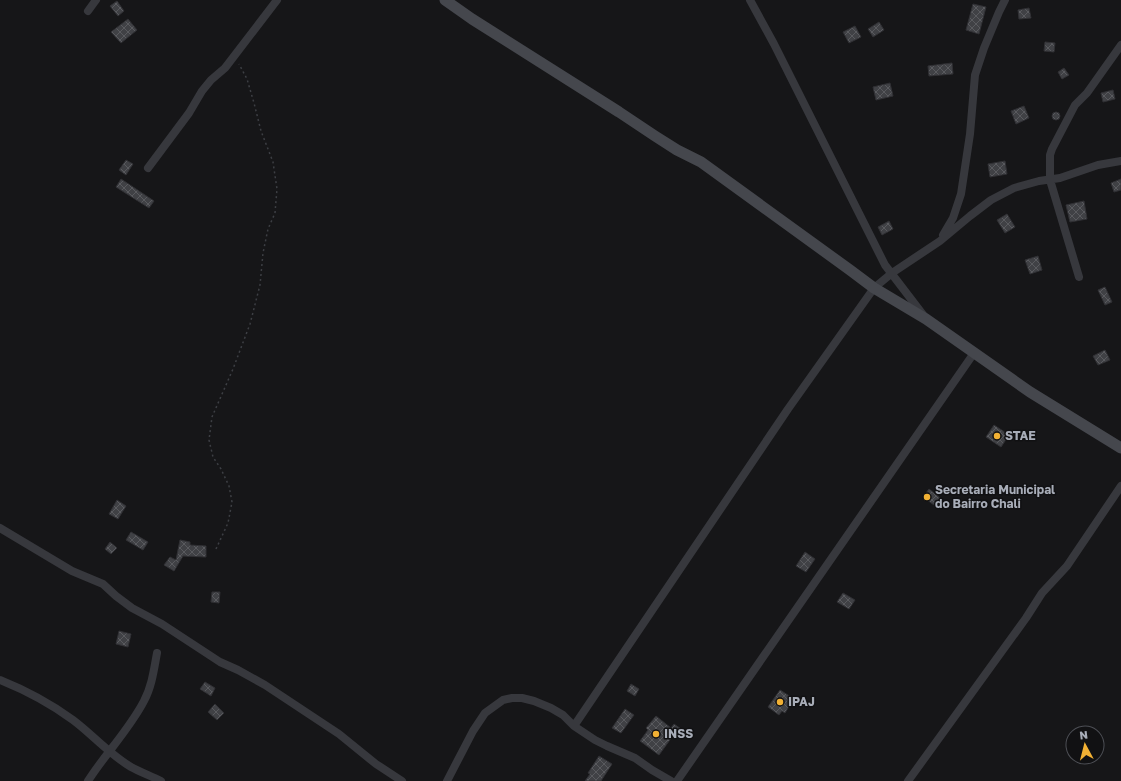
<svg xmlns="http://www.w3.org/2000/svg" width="1121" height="781" font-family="'Golos Text',sans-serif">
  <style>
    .building { fill: url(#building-cross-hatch); stroke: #303034 }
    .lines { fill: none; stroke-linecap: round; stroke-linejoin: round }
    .path { stroke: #3d3f44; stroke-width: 1.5; stroke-dasharray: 2 3; stroke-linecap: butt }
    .street { stroke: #37383d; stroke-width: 8 }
    .secondary { stroke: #45474d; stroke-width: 11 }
    .poi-dot { fill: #f2b134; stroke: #111113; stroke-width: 1.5 }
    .labels { text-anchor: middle; stroke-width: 3; stroke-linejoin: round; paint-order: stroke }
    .poi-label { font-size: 12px; font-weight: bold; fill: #a8adb8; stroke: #111113; text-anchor: start }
  </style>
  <defs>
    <pattern id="building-cross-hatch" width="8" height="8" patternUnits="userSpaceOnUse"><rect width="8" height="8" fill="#404145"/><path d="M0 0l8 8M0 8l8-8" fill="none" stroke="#595a5e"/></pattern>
  </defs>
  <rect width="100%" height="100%" fill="#161618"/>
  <path class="building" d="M117,1L124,11L118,16L110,6Z
    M973,4L986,7L979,34L966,30Z
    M1029,8L1031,18L1019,19L1018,10Z
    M128,19L137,30L121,43L111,32Z
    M879,22L884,30L873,37L868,29Z
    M855,26L861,37L849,43L843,32Z
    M1045,42L1055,43L1054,52L1044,51Z
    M952,63L953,74L929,76L928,66Z
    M1064,68L1069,75L1062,79L1058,72Z
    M890,83L893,96L876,100L873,87Z
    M1113,90L1115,99L1103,102L1101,93Z
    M1024,106L1029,118L1016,124L1011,111Z
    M1052 116a4 4 0 1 1 8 0a4 4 0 1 1-8 0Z
    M126,160L133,164L126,175L119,170Z
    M1005,161L1007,174L990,177L988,164Z
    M121,179L154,201L149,208L116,187Z
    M1121,179V190L1114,192L1111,183Z
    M1084,201L1087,219L1070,222L1066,205Z
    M1007,214L1015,227L1005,233L997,220Z
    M889,221L893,229L882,235L878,227Z
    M1038,256L1042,270L1030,274L1025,260Z
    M1105,287L1112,302L1105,305L1098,290Z
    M1105,350L1110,360L1098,365L1093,356Z
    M994,425L1009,435L1001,447L986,437Z
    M929,489L940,498L934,505L923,497Z
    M117,500L126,506L118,519L109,514Z
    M131,532L148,542L143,550L126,540Z
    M180,540L190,542V545L206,546V557L183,556L174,571L164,565L170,557L176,560Z
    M110,542L117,548L111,554L105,549Z
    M805,552L815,559L806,572L796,566Z
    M212,592H220L219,603L211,602Z
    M843,593L855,600L849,609L837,602Z
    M119,631L131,634L128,647L116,644Z
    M205,682L215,688L211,696L200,689Z
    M631,684L639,689L635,696L627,691Z
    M780,690L791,697L788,701L791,703L785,713L782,711L779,715L768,707Z
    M215,704L224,713L217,720L208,712Z
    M625,709L634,715L621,733L612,728Z
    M656,716L671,728L674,724L681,729L674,738L672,737L659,755L640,741L648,730L646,728Z
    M599,756L612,764L601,781H585L590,774L588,773Z"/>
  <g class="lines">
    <path class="path" d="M216,549L228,523L232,502L229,486L221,469L213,457L209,440L212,417L233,369L250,324L260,285L263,253L268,229L275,213L277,189L273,162L261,131L254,103L247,79L239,64"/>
    <path class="street" d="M750,0L774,44L885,265L924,316
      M88,11L96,0
      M148,168L189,113L202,91L211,80L225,68L277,0
      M943,235L953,218L961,194L970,134L975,75L984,48L999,12L1005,0
      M1079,277L1050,180V155L1052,149L1075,105L1087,93L1121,45
      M0,528L72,571L103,584L116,596L132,608L162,624L220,662L238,670L265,685L339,734L376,764L402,781
      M0,680C25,690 51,704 73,720C93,735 109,754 131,767C140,772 151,776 161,781
      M574,726L788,409L874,288L892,273L940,241L970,216L991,200L1014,188L1039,181L1060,178L1098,165L1121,161
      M88,781C105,754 129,730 144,701C152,686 154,669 157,653
      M447,781L473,731L485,713L503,700L512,698H522L534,701L551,708L563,715L574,726L595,740L607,746L635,758L652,770L671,781
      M677,781L974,353
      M908,781L1026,618L1042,593L1067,566L1121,486"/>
    <path class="secondary" d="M445,0L472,19L619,112L655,136L677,150L701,162L850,270L874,288L926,319L1030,392L1121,448"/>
  </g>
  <g class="poi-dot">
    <circle cx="997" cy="436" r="4"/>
    <circle cx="927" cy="497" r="4"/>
    <circle cx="780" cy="702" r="4"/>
    <circle cx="656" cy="734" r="4"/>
  </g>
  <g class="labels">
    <g class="poi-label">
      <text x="1005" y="440">STAE</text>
      <text x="935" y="494">Secretaria Municipal<tspan x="935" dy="14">do Bairro Chali</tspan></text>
      <text x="788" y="706">IPAJ</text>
      <text x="664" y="738">INSS</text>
    </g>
  </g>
  <g transform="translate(1085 745) rotate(353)"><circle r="19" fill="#111113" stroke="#4d4f55"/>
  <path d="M0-3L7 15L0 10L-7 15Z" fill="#f2b134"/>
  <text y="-6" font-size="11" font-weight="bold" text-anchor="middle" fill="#a8adb8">N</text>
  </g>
</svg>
